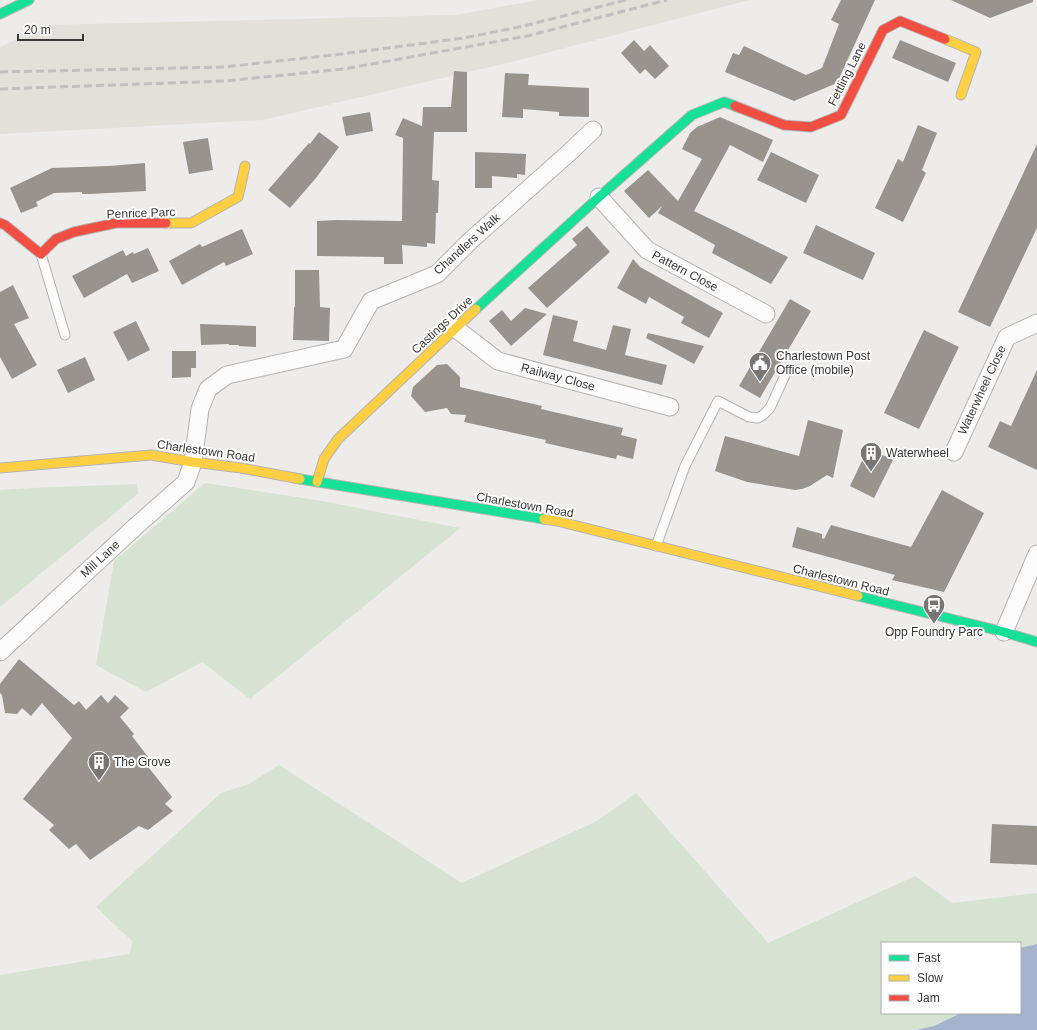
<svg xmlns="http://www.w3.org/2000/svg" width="1037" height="1030" font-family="Helvetica,sans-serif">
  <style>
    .built { fill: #e3dfd9 }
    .green { fill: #d6e2d2 }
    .water { fill: #a3b4cc }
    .building { fill: #99938e }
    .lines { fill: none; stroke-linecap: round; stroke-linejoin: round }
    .lane-casing { stroke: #b5b4b3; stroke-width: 11 }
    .street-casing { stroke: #b5b4b3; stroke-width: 19 }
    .fast-casing { stroke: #b5b4b3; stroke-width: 11 }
    .slow-casing { stroke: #b5b4b3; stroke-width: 11 }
    .jam-casing { stroke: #b5b4b3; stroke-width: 11 }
    .lane { stroke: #fcfcfc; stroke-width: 9 }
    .street { stroke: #fcfcfc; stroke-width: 17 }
    .fast { stroke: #16e098; stroke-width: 9 }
    .slow { stroke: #ffcf43; stroke-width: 9 }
    .jam { stroke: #f24e42; stroke-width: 9 }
    .rail { stroke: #c2c1c0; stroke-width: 3; stroke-dasharray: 8 4; stroke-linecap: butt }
    .labels { text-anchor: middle; stroke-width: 4; stroke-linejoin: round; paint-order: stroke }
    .street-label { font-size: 12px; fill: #383736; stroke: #fff }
    .poi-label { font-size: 12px; fill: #383736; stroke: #fff; text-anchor: start }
  </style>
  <rect width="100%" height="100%" fill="#edecea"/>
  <path class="built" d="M538,0H749L511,62L263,120L0,134V47L47,25L456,15Z"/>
  <path class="green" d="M205,483L322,501L460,528L250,699L202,662L146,692L96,665L114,561Z
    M137,484L138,494L0,607V490L32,488Z
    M279,765L462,883L597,821L636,793L768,943L915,876L952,903L1037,893V944L1020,948V943H882V1013H961L934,1026L916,1030H0V975L129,954L133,942L96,907L221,793L249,784Z"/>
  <path class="water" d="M1037,944V1030H916L934,1026L961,1013H1020V948Z"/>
  <path class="building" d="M841,0H875L837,83L794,101L725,72L733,53L739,55L744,46L806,75L822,68L839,24L831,20Z
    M951,0H1033V2L990,18Z
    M634,40L644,51L650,45L669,66L655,79L645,69L640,74L621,53Z
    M900,40L956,63L948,82L892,58Z
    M454,71L467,72V132H434L432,180L439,181L438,213H436L435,244L427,243V247L402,245L403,264H384V257L317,256V221L337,220L402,221L403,138L395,135L403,118L422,126L423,107H451Z
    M505,73L529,74L528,85L589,88V117L559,116V112L523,109V118L502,117Z
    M370,112L373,131L346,136L342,117Z
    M720,117L773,140L763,162L730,145L694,211L788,257L771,284L712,253L715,245L658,213L662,206L649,218L624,191L648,170L678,201L702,159L682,149L690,133L697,127Z
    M918,125L937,133L922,170L926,173L903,222L875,208L898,159L903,162Z
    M319,132L339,147L316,178L290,208L268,190L309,143L310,144Z
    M208,138L213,170L189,174L183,142Z
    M1037,144V228L990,327L958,312Z
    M475,152L526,154L525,175L517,174V178L492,176V188H475Z
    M771,152L819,175L806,203L757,180Z
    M145,163L146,191L90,194H82V192L54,193L36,202L38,206L21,213L10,188L52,168L109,166Z
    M816,225L875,253L863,280L803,253Z
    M587,226L610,252L547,308L528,288L577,245L572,239Z
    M242,229L253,254L226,266L224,262L182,285L169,261L200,244L202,247Z
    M148,248L159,271L132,283L127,274L84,298L72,276L101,261L123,250L126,256L133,252L134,254Z
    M633,259L640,267L723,313L709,338L681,323L684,317L649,297L646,304L617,288Z
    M295,270H319L320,307L330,308L329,341L293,340L294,307H295Z
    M13,285L29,318L14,324L37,365L12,379L0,357V292Z
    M790,299L811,311L760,398L739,386Z
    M525,308L547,314L511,346L489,321L502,310L511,321Z
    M553,315L578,321L573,341L606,350L613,325L631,329L625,355L667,365L662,385L543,355Z
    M136,321L150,350L128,361L113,332Z
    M200,324L256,326V347L239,346V345H229V344L201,345Z
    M924,330L959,347L919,429L884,413Z
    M648,333L704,346L694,364L646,338Z
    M172,351H196V368H191V377L172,378Z
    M85,357L95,380L68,393L57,370Z
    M447,364L460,377V387L542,406L541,409L623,428L621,435L637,439L633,459L617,455L616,459L545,443L546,440L464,422L466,415L451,414L447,408L425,412L411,396L413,387L437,365Z
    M1037,370V470L988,447L1000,421L1011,426Z
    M808,420L843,430L833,478L827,475L810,486L802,489L795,490L747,482L715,471L725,436L799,456Z
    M868,448L893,460L874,498L850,486Z
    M942,490L984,513L944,592L892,580L895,575L792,547L797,527L822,534V538L824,539L831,525L911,547Z
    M19,659L74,705L79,701L86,710L101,695L108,703L115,695L129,708L120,717L134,734L132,736L152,762L149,768L172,797L165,804L173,811L148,830L139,826L90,860L76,844L69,849L49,830L54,825L23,799L72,738L42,703L31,716L22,708L17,714L5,713L2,695L0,693V684Z
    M992,824L1037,826V865L990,863Z"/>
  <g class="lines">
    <g class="lane-casing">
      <path id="lane" d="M41,254L65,335
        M656,546L685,466L718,401L749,417L758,418L763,415L770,408L786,373"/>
    </g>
    <g class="street-casing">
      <path id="street" d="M599,197L647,250L766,314
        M455,328L498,361L670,407
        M954,452L1007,337L1037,323
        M1004,632L1037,554
        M0,652L135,527L186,482L193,462L200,409L208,389L227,375L344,349L371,301L437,274L470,241L571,151L593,130"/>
    </g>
    <g class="fast-casing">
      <path id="fast" d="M0,14L29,0
        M476,309L599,197L692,115L724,102L735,106
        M300,479L544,519
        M858,596L1004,632L1037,642"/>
    </g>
    <g class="slow-casing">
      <path id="slow" d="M945,39L976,52L961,95
        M166,223H191L238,197L245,166
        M0,468L151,455L193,462L241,468L300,479
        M317,482L324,459L338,439L476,309
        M544,519L557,521L858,596"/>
    </g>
    <g class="jam-casing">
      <path id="jam" d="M735,106L784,125L811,127L841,115L883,30L900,21L945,39
        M0,223L5,225L41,254L56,239L74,232L116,223H166"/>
    </g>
    <use href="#lane" class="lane"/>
    <use href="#street" class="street"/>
    <use href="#fast" class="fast"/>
    <use href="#slow" class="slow"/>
    <use href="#jam" class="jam"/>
    <path class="rail" d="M0,72L224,67L342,54L464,38L524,26L626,0
      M0,89L225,81L344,69L527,36L667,0"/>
  </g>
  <defs>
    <g id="civic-pin" transform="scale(1.15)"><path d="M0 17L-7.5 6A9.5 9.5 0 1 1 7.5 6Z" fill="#777675" stroke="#fff"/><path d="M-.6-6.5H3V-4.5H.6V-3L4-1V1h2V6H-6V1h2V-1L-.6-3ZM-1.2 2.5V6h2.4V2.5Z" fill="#fff"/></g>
    <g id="building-pin" transform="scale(1.15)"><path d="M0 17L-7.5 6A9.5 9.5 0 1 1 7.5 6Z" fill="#777675" stroke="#fff"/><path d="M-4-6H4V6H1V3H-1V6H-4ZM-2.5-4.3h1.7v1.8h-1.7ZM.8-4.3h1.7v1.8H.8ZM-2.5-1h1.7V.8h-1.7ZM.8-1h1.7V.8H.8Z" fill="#fff"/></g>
    <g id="bus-pin" transform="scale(1.15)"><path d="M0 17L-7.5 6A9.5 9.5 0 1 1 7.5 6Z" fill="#777675" stroke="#fff"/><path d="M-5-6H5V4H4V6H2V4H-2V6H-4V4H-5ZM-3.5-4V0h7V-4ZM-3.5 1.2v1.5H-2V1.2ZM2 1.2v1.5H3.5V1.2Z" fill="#fff"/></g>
  </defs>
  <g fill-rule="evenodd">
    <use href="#civic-pin" x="760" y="363"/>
    <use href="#building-pin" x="871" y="453"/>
    <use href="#bus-pin" x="934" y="605"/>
    <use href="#building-pin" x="99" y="762"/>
  </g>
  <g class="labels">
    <g class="street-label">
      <text transform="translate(847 74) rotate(-63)" y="4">Fettling Lane</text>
      <text transform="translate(141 213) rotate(-2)" y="4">Penrice Parc</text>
      <text transform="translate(467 244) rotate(-42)" y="4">Chandlers Walk</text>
      <text transform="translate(685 271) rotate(28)" y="4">Pattern Close</text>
      <text transform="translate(442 325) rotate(-43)" y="4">Castings Drive</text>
      <text transform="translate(558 377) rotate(15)" y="4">Railway Close</text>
      <text transform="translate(982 390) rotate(-65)" y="4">Waterwheel Close</text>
      <text transform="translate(206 451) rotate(8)" y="4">Charlestown Road</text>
      <text transform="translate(525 505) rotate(10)" y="4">Charlestown Road</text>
      <text transform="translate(100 559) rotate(-43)" y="4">Mill Lane</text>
      <text transform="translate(841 580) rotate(14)" y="4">Charlestown Road</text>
    </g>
    <g class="poi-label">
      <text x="776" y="360">Charlestown Post<tspan x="776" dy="14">Office (mobile)</tspan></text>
      <text x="886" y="457">Waterwheel</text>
      <text x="934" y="636" text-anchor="middle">Opp Foundry Parc</text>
      <text x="114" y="766">The Grove</text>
    </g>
  </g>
  <rect x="881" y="942" width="140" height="72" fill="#ffffff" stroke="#afafaf"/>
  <rect x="889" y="955" width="20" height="6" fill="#16e098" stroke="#afafaf"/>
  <text x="917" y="962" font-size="12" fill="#383736">Fast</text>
  <rect x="889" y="975" width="20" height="6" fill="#ffcf43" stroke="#afafaf"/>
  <text x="917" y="982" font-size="12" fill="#383736">Slow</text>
  <rect x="889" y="995" width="20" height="6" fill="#f24e42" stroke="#afafaf"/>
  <text x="917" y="1002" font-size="12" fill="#383736">Jam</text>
  <path d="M18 34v6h65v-6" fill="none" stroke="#383736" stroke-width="2"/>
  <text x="24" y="34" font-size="12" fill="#383736" stroke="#ffffff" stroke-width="3" paint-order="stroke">20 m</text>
</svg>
